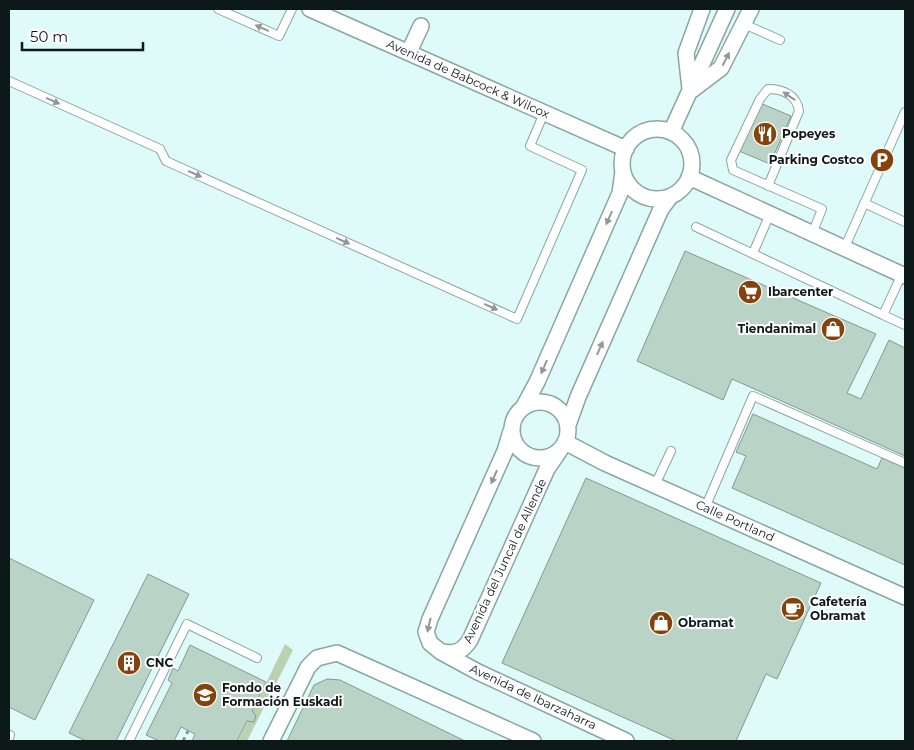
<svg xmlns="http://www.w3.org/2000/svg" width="914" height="750" font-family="Montserrat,sans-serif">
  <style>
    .green { fill: #bad1b2 }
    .building { fill: #bad3c7; stroke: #82998e }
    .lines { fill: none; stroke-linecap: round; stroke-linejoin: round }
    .service-casing { stroke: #8aa5a4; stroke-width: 10 }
    .minor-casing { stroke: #8aa5a4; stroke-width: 18 }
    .path { stroke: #809595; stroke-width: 3; stroke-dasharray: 4 4; stroke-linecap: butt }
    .service { stroke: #fff; stroke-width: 8 }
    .minor { stroke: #fff; stroke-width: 15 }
    .oneway { fill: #929797 }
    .labels { text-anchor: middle; stroke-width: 4; stroke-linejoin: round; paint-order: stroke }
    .street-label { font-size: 12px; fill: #0d1818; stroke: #fff }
    .poi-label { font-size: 12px; font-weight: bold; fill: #0d1818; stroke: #fff; text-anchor: start }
  </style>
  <rect width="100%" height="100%" fill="#defbfa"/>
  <path class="green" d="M285,644L293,650L247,741H238Z"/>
  <path class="building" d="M760,103L791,116L770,164L739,151Z
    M685,251L876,334L847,393L861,399L889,340L905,348V456L732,379L723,400L637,361Z
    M753,414L877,469L882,458L905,468V565L732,488L746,456L736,452Z
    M586,478L821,583L777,679L766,674L736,741H676L502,663Z
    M9,558L94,600L35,720L9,707Z
    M148,574L189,594L116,741H86L69,733Z
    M190,645L266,682L252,711L256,716L254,722L247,721L237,741H192L195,734L181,727L174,741H159L146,735L172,683L168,680L173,668L178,671Z
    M327,679L340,680L465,741H287L314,685Z"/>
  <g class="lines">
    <g class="service-casing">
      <path id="service" d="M218,9L279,36L292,9
        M744,24L780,40
        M9,81L160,149L166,161L517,319L582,170L530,146L544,113
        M768,186L799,111C797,95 783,89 768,89L760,99L731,160L733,170C763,183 792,196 822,209L812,234
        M864,203L905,222
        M696,227L883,315
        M844,249L905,112
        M753,253L770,214
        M902,274L883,315L905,325
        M655,485L671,451
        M705,508L753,396L905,463
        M9,738L10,735
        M129,741L187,624L257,658"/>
    </g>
    <g class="minor-casing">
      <path id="minor" d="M310,9L626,149
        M409,52L421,26
        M690,89L686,53L702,9
        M692,90L721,68L751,9
        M622 164a35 35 0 1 1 70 0a35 35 0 1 1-70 0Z
        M671,132L727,9
        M689,177L905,276
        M512 430a28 28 0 1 1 56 0a28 28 0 1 1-56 0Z
        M524,406L537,382L620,193L623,172
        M568,425L578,397L661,209L670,197
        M511,431L505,451L430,619L426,632L430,643L441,652L478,672L626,741
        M565,442L605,463L905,597
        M442,652C456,654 462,652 470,640L547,469L560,450
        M271,741L308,667L317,658L337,653L533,741"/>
    </g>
    <path class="path" d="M183,741L188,731"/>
    <use href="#service" class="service"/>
    <use href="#minor" class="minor"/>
  </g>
  <defs><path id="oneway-solid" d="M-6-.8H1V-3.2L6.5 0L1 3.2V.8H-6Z" transform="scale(1.25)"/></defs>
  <g class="oneway">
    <use href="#oneway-solid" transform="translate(262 28) rotate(-156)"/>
    <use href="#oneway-solid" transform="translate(726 59) rotate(-63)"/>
    <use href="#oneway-solid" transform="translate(789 96) rotate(-146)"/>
    <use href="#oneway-solid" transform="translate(53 101) rotate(24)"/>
    <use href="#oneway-solid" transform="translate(195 174) rotate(24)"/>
    <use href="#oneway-solid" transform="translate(609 218) rotate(114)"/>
    <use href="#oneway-solid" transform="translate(343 241) rotate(24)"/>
    <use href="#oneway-solid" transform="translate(491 307) rotate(24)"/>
    <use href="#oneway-solid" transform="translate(600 348) rotate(-66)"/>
    <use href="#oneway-solid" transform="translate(544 367) rotate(114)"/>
    <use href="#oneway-solid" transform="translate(494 477) rotate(114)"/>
    <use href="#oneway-solid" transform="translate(429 625) rotate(103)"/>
  </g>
  <defs>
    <g id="restaurant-disc" transform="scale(1.25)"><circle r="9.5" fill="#84430c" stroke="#fff"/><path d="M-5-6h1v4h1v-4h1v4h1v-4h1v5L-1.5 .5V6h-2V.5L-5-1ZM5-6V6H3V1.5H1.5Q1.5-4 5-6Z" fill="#fff"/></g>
    <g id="parking-disc" transform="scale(1.25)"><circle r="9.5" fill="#84430c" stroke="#fff"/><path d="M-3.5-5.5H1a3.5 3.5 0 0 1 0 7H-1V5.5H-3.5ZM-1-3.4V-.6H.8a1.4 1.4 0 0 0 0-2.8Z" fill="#fff"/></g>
    <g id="supermarket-disc" transform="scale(1.25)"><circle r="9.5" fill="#84430c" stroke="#fff"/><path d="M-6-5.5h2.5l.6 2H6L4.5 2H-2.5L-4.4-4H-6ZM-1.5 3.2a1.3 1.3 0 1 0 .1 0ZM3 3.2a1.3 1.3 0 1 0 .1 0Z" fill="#fff"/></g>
    <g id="shop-disc" transform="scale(1.25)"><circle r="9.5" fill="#84430c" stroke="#fff"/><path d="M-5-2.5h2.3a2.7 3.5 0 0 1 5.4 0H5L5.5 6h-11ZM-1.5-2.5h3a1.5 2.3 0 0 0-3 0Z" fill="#fff"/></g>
    <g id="cafe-disc" transform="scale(1.25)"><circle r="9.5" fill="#84430c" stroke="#fff"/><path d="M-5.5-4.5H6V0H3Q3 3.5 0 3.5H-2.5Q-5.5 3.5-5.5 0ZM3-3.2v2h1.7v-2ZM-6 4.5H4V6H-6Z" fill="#fff"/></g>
    <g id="building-disc" transform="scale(1.25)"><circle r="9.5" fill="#84430c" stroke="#fff"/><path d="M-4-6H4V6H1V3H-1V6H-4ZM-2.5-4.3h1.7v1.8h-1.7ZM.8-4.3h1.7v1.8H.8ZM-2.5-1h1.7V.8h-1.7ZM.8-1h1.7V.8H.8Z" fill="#fff"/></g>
    <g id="school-disc" transform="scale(1.25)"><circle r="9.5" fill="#84430c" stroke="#fff"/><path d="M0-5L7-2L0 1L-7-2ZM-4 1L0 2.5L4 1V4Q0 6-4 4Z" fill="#fff"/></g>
  </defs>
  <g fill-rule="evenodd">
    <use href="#restaurant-disc" x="765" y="134"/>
    <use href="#parking-disc" x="882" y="160"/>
    <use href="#supermarket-disc" x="750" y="292"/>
    <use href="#shop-disc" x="833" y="329"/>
    <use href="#cafe-disc" x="793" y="609"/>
    <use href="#shop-disc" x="661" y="623"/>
    <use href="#building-disc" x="129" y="663"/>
    <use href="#school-disc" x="205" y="695"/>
  </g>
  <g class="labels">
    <g class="street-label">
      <text transform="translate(468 79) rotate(24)" y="4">Avenida de Babcock &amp; Wilcox</text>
      <text transform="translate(735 521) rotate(24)" y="4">Calle Portland</text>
      <text transform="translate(505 561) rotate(-65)" y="4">Avenida del Juncal de Allende</text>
      <text transform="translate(533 697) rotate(25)" y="4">Avenida de Ibarzaharra</text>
    </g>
    <g class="poi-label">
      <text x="782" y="138">Popeyes</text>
      <text x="864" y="164" text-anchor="end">Parking Costco</text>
      <text x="768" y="296">Ibarcenter</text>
      <text x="816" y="333" text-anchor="end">Tiendanimal</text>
      <text x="810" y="606">Cafetería<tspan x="810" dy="14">Obramat</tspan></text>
      <text x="678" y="627">Obramat</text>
      <text x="146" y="667">CNC</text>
      <text x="222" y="692">Fondo de<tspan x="222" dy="14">Formación Euskadi</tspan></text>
    </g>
  </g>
  <rect width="914" height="750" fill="none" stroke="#0d1818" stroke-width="20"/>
  <path d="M22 42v8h121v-8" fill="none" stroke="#0d1818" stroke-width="2.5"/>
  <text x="30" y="42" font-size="15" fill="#0d1818" stroke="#ffffff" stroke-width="4" paint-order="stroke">50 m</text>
</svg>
